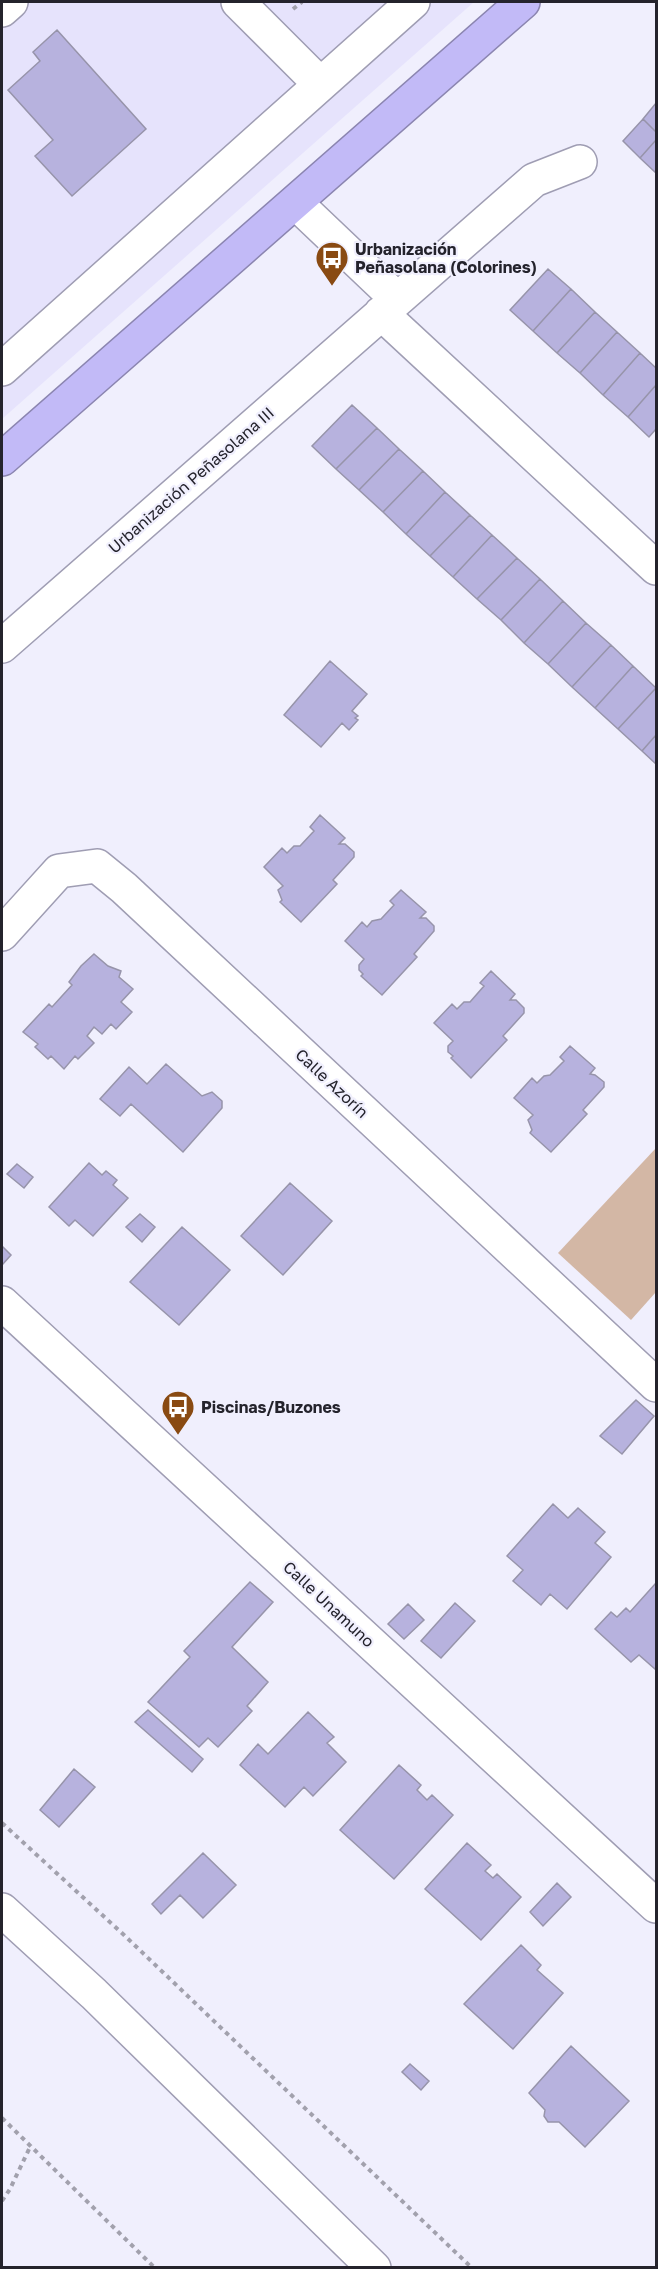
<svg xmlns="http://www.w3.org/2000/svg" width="658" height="2269" font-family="'Golos Text',sans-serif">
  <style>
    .built { fill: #e6e3fc }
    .green { fill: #d3b7a5 }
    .building { fill: #b7b2de; stroke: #9794aa; stroke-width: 1.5 }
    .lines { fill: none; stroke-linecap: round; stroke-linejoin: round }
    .street-casing { stroke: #9f9db3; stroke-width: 36 }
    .secondary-casing { stroke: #9f9db3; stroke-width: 36 }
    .highway-casing { stroke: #8b85b0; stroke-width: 36 }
    .path { stroke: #a2a1ad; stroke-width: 4; stroke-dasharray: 4.5 4.5; stroke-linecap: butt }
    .street { stroke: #fff; stroke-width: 33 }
    .secondary { stroke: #fff; stroke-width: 33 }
    .highway { stroke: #c2baf7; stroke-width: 33 }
    .labels { text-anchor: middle; stroke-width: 4.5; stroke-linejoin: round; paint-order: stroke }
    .poi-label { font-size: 16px; font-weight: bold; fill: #24232c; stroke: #f0effd; text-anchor: start }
    .street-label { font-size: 16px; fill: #24232c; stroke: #f0effd }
  </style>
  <rect width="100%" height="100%" fill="#f0effd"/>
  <path class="built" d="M2,2H474L2,419Z"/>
  <path class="green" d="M656,1148V1292L631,1320L558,1253Z"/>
  <path class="building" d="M57,30L146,129L72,196L35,156L53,140L8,90L40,61L33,52Z
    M656,103V132L643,119Z
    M643,119L656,132V140L640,158L623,141Z
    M656,140V173L640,158Z
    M548,269L571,289L533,331L510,310Z
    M571,289L595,312L557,353L533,331Z
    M595,312L617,332L580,373L557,353Z
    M617,332L640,353L603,395L580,373Z
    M640,353L656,368V385L628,417L603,395Z
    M656,385V429L649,437L628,417Z
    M352,405L377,428L336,469L312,446Z
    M377,428L399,449L359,490L336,469Z
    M399,449L423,471L383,512L359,490Z
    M423,471L445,492L406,534L383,512Z
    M445,492L470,515L430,556L406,534Z
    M470,515L492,535L453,577L430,556Z
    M492,535L517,558L477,599L453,577Z
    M517,558L540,579L501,620L477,599Z
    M540,579L563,601L524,643L501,620Z
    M563,601L586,623L548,664L524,643Z
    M586,623L611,645L572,687L548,664Z
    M611,645L633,666L595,708L572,687Z
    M330,661L367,694L352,711L358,716L355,718L358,720L349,730L342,723L321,747L284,715Z
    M633,666L656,688L618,729L595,708Z
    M656,688V735L642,751L618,729Z
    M656,735V764L642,751Z
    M320,815L345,838L339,844H345L354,852V857L333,880L337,884L301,922L280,902L282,900L278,890L283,886L264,867L282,848L287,853L294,846H300L314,831L310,827Z
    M401,890L426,912L420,918H426L434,926V931L414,954L417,957L382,995L361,976L363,974L359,970V965L364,959L345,941L362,922L367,927L372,921L381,919L394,905L390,901Z
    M94,954L108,966L121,971L119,977L133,989L121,1002L132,1012L116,1029L111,1024L102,1034L94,1027L87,1036L94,1043L78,1059L75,1056L64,1069L51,1056L48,1059L35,1047L38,1044L23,1032L49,1004L52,1007L72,985L69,982L81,966Z
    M491,971L515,994L510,1000H516L524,1008V1013L503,1036L507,1040L471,1078L451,1058L453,1056L448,1052V1046L453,1041L434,1023L452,1004L457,1009L464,1002H470L484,986L480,983Z
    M570,1046L595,1068L590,1074L595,1075L604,1082V1087L583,1110L587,1114L551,1152L530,1133L532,1130L528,1120L533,1115L514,1098L532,1078L537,1083L544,1076L550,1075L564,1061L560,1057Z
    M166,1064L202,1096L212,1092L222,1101V1108L183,1152L131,1104L120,1116L100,1099L129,1067L147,1084Z
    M89,1163L102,1175L106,1171L117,1180L113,1185L128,1198L93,1236L75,1220L69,1226L49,1207Z
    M17,1164L33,1177L24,1188L7,1174Z
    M290,1183L332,1221L283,1275L241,1236Z
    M140,1214L155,1227L142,1242L126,1227Z
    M182,1227L230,1270L179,1325L130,1282Z
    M2,1246L11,1255L2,1265Z
    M636,1400L654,1416L622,1454L600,1436Z
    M553,1504L568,1518L578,1508L605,1532L595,1543L611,1557L567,1609L550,1594L541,1605L513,1581L523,1570L507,1556Z
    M250,1582L273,1602L232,1647L268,1682L247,1706L252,1711L218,1747L208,1738L199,1747L148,1702L190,1657L184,1651Z
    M656,1583V1667L655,1669L639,1655L631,1662L595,1629L611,1612L617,1617L626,1608L630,1612Z
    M455,1603L475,1621L441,1658L421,1641Z
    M408,1604L424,1620L404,1639L388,1624Z
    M148,1710L203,1759L192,1772L135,1722Z
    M308,1712L334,1737L327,1743L346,1762L313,1796L304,1787L285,1807L240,1765L258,1744L268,1754Z
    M399,1765L421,1785L417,1790L427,1800L432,1795L453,1815L394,1879L340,1830Z
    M74,1769L95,1787L59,1827L40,1810Z
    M467,1843L491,1865L485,1871L493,1878L497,1874L521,1897L481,1940L425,1889Z
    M203,1853L236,1885L203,1918L180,1895L161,1914L152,1904Z
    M557,1883L571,1897L543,1926L530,1912Z
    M521,1945L541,1965L537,1970L563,1993L513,2049L464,2004Z
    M571,2046L629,2101L585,2147L559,2122H548L544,2116L545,2110L529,2093Z
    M410,2064L429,2081L421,2090L402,2072Z"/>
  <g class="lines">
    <g class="street-casing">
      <path id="street" d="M238,2L320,84
        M2,10L11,2
        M296,203L397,299
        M381,313L656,568
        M2,369L413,2
        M2,646L534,180L580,162
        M2,934L59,871L97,866L124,888L656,1385
        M2,1303L656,1906"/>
    </g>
    <g class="secondary-casing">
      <path id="secondary" d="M2,1910L94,1994L374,2268"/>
    </g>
    <g class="highway-casing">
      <path id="highway" d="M2,459L523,2"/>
    </g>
    <path class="path" d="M293,9L302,2
      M2,1823L124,1935L472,2268
      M2,2118L155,2268
      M2,2201L10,2189L31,2145"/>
    <use href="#street" class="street"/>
    <use href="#secondary" class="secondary"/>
    <use href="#highway" class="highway"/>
  </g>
  <defs>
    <g id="bus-pin" transform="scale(1.725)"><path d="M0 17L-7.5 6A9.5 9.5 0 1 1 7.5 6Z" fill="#894a12" stroke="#f0effd"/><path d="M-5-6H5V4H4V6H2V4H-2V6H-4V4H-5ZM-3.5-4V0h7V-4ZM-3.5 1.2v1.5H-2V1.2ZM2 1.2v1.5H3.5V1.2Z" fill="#fff"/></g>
  </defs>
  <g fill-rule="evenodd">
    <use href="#bus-pin" x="332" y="258"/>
    <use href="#bus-pin" x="178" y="1407"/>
  </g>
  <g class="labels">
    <g class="poi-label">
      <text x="355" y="255">Urbanización<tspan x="355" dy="18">Peñasolana (Colorines)</tspan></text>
      <text x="201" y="1413">Piscinas/Buzones</text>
    </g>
    <g class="street-label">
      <text transform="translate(191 480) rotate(-41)" y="6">Urbanización Peñasolana III</text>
      <text transform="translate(332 1083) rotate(43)" y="6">Calle Azorín</text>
      <text transform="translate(329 1604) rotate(43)" y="6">Calle Unamuno</text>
    </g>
  </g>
  <rect width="658" height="2269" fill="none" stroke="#24232c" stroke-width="6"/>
</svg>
